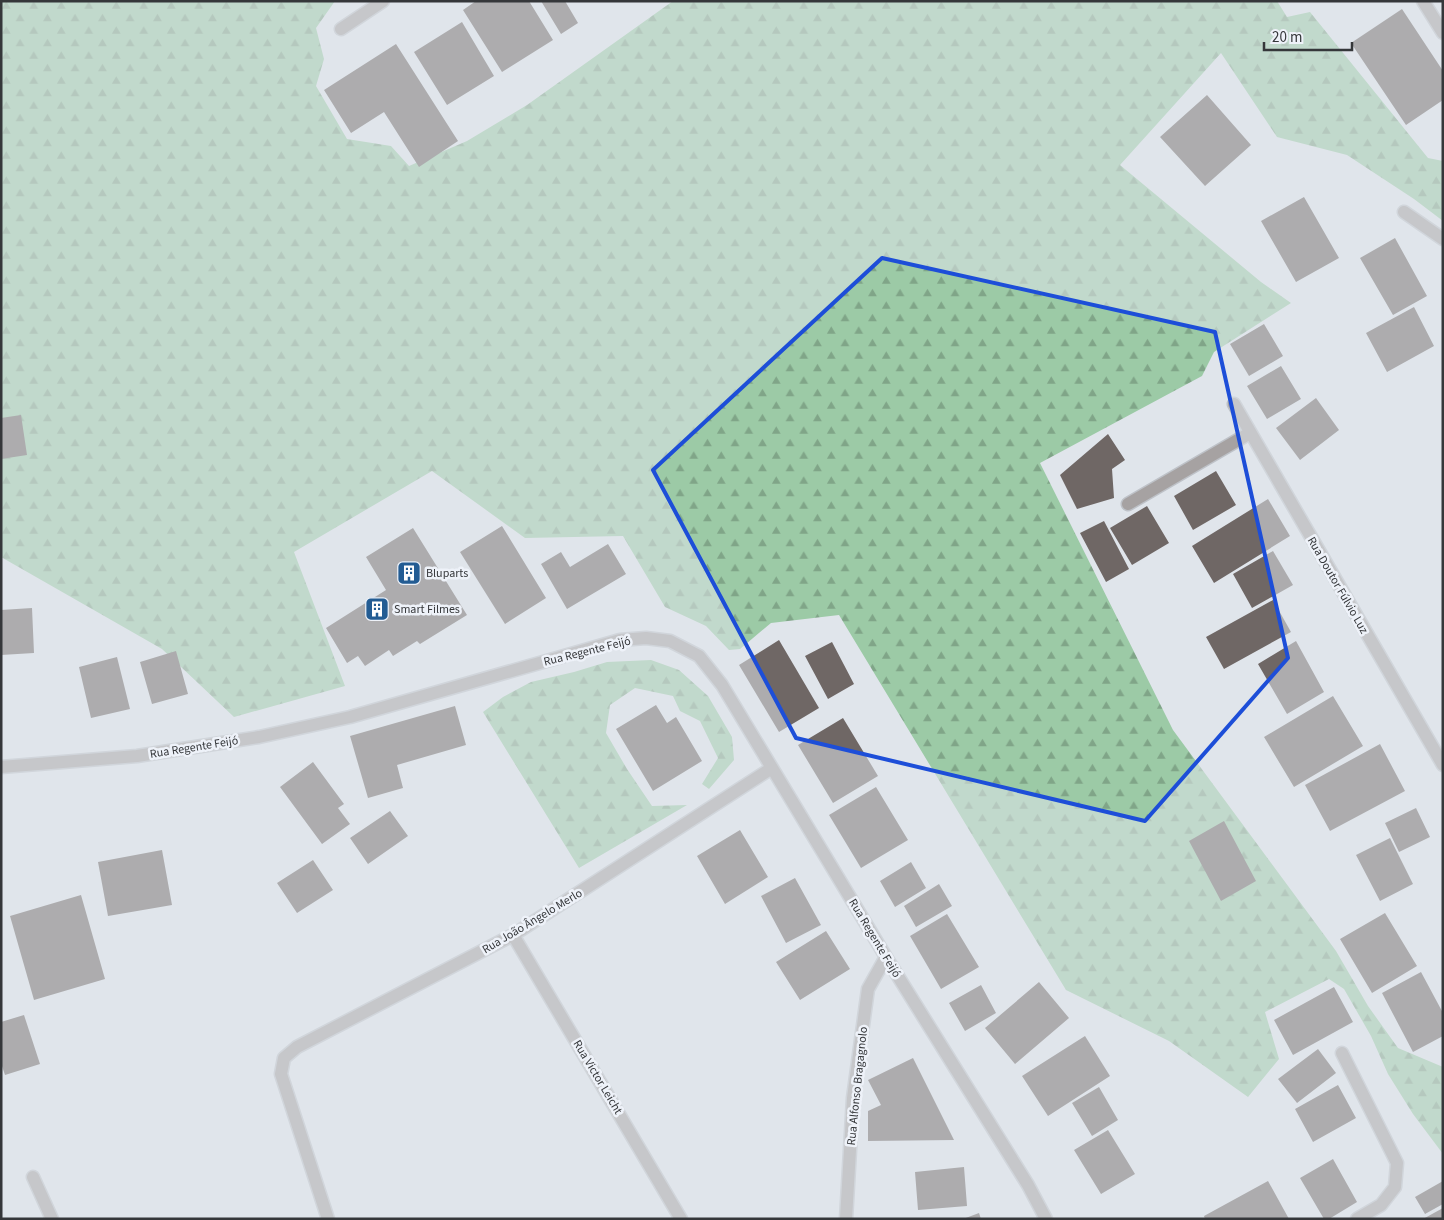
<svg xmlns="http://www.w3.org/2000/svg" width="1444" height="1220" font-family="'Source Sans 3',sans-serif">
  <style>
    .forest { fill: url(#forest-firs) }
    .building { fill: #6f6765 }
    .lines { fill: none; stroke-linecap: round; stroke-linejoin: round }
    .minor-casing { stroke: #bec2c8; stroke-width: 15 }
    .minor { stroke: #a6a2a2; stroke-width: 12 }
    .marked { fill: none; stroke: #1d4ed8; stroke-width: 4; stroke-linejoin: round }
    .labels { text-anchor: middle; stroke-width: 5; stroke-linejoin: round; paint-order: stroke }
    .poi-label { font-size: 12px; fill: #35373a; stroke: #eef2f9; text-anchor: start }
    .street-label { font-size: 12px; fill: #35373a; stroke: #eef2f9 }
  </style>
  <defs>
    <pattern id="forest-firs" width="22" height="20" patternUnits="userSpaceOnUse" patternTransform="scale(1.25)"><rect width="22" height="20" fill="#9ccaa6"/><path d="M5 1l3.5 6h-7zM16 11l3.5 6h-7z" fill="#80a588"/></pattern>
  </defs>
  <rect width="100%" height="100%" fill="#e0e5eb"/>
  <path class="forest" d="M1,1H335L316,28L324,59L316,86L347,139L391,146L409,166L467,141L527,105L673,1H1277L1287,17L1310,12L1428,158L1443,161V221L1414,199L1347,155L1277,137L1221,53L1120,165L1261,282L1291,303L1214,352L1202,376L1040,463L1173,730L1336,951L1368,1006L1398,1048L1443,1067V1154L1413,1114L1388,1074L1371,1036L1344,989L1329,979L1265,1012L1279,1059L1248,1097L1169,1041L1066,990L839,615L771,623L740,649L729,650L706,626L665,607L623,536L525,538L432,471L294,552L345,686L234,717L162,649L1,557Z
    M651,660L679,670L708,696L732,737L734,760L709,789L702,784L718,758L700,721L680,711L673,696L635,688L610,705L606,733L627,769L652,806L687,805L579,868L483,712L503,697L531,682L574,672L607,662Z"/>
  <path class="building" d="M476,1H529L553,40L502,72L463,10Z
    M541,1H565L578,23L561,34Z
    M1402,9L1443,71V100L1406,125L1351,43Z
    M462,22L494,76L447,105L414,52Z
    M396,44L458,141L419,167L384,112L351,133L324,90Z
    M1207,95L1251,145L1205,186L1160,137Z
    M1304,197L1339,258L1296,282L1261,221Z
    M1395,238L1427,296L1393,315L1360,258Z
    M1414,307L1434,346L1387,372L1366,333Z
    M1264,324L1283,356L1249,376L1230,344Z
    M1281,366L1301,399L1267,419L1247,386Z
    M1316,398L1339,430L1300,460L1276,428Z
    M21,415L27,455L1,459V418Z
    M1108,434L1125,460L1112,469L1114,498L1077,509L1060,475Z
    M1216,471L1236,505L1193,530L1174,496Z
    M1268,499L1290,536L1214,583L1192,546Z
    M1147,506L1169,543L1132,565L1110,528Z
    M1104,521L1129,569L1106,582L1080,533Z
    M502,526L546,598L505,624L460,552Z
    M413,528L467,615L420,644L417,641L393,656L389,650L365,666L358,656L347,663L326,628L386,590L366,557Z
    M608,544L626,574L567,609L541,564L561,552L570,567Z
    M1273,551L1293,585L1252,608L1233,574Z
    M1273,600L1291,632L1224,669L1206,637Z
    M32,608L34,653L1,655V610Z
    M779,640L819,708L779,732L739,665Z
    M1296,641L1324,692L1287,714L1258,664Z
    M832,642L854,684L828,699L805,656Z
    M176,651L188,694L152,704L140,662Z
    M117,657L130,709L91,718L79,667Z
    M1333,696L1363,746L1294,787L1264,737Z
    M656,705L667,723L676,717L702,761L653,791L616,729Z
    M455,706L466,745L397,765L403,788L368,798L350,736Z
    M843,718L878,776L833,803L798,745Z
    M1380,744L1405,791L1330,831L1305,785Z
    M313,762L344,804L338,808L350,824L322,844L280,787Z
    M876,787L908,840L861,868L829,815Z
    M1416,808L1430,837L1399,852L1385,823Z
    M390,811L408,836L368,864L350,838Z
    M1224,821L1256,881L1221,901L1189,841Z
    M740,830L768,877L725,904L697,856Z
    M1390,838L1413,884L1380,901L1356,855Z
    M162,850L172,905L108,916L98,862Z
    M313,860L333,890L297,913L277,883Z
    M911,862L926,888L895,907L880,881Z
    M795,878L821,925L786,943L761,896Z
    M939,884L952,906L916,927L904,906Z
    M81,895L105,979L34,1000L10,916Z
    M1385,913L1417,966L1372,993L1340,939Z
    M947,914L979,967L941,989L910,936Z
    M826,931L850,969L800,1000L776,962Z
    M1421,972L1443,1013V1036L1413,1052L1382,993Z
    M1039,982L1069,1018L1015,1064L985,1028Z
    M981,985L996,1013L965,1031L949,1003Z
    M1334,987L1353,1022L1293,1055L1274,1020Z
    M24,1015L40,1064L5,1075L1,1063V1022Z
    M1085,1036L1110,1076L1048,1116L1022,1076Z
    M1318,1049L1336,1073L1297,1103L1278,1079Z
    M913,1058L954,1140L868,1141V1111L881,1105L868,1080Z
    M1338,1085L1356,1118L1313,1142L1295,1109Z
    M1099,1087L1118,1120L1092,1136L1072,1103Z
    M1108,1130L1135,1174L1101,1194L1074,1150Z
    M1333,1159L1357,1202L1329,1219H1324L1300,1178Z
    M964,1167L967,1206L918,1210L915,1172Z
    M1268,1181L1289,1219H1205L1204,1216Z
    M1443,1181V1204L1425,1214L1415,1197Z
    M1443,1208V1219H1423Z
    M979,1213L981,1219H963Z"/>
  <g class="lines">
    <g class="minor-casing">
      <path id="minor" d="M1423,1L1443,33
        M341,29L383,1
        M1404,212L1443,239
        M1234,404L1443,765
        M1128,504L1250,433
        M1,767L137,756L259,737L350,717L620,640L646,638L670,641L699,656L722,685L886,957L1028,1185L1046,1219
        M513,935L681,1219
        M1342,1053L1397,1163L1395,1187L1381,1205L1357,1219
        M33,1177L52,1219
        M328,1219L281,1074L284,1058L297,1047L513,935L772,768
        M846,1219L853,1098L868,989L886,957"/>
    </g>
    <use href="#minor" class="minor"/>
  </g>
  <path d="M0 0H1444V1220H0ZM882,258L1215,332L1288,658L1145,821L796,738L653,470Z" fill="#e0e5eb" fill-opacity=".55" fill-rule="evenodd"/>
  <path class="marked" d="M882,258L1215,332L1288,658L1145,821L796,738L653,470Z"/>
  <defs>
    <g id="building-square" transform="scale(1.25)"><rect x="-9" y="-9" width="18" height="18" rx="4" fill="#235c93" stroke="#eef2f9"/><path d="M-4-6H4V6H1V3H-1V6H-4ZM-2.5-4.3h1.7v1.8h-1.7ZM.8-4.3h1.7v1.8H.8ZM-2.5-1h1.7V.8h-1.7ZM.8-1h1.7V.8H.8Z" fill="#fff"/></g>
  </defs>
  <g fill-rule="evenodd">
    <use href="#building-square" x="409" y="573"/>
    <use href="#building-square" x="377" y="609"/>
  </g>
  <g class="labels">
    <g class="poi-label">
      <text x="426" y="577">Bluparts</text>
      <text x="394" y="613">Smart Filmes</text>
    </g>
    <g class="street-label">
      <text transform="translate(1338 585) rotate(60)" y="4">Rua Doutor Fúlvio Luz</text>
      <text transform="translate(587 651) rotate(-14)" y="4">Rua Regente Feijó</text>
      <text transform="translate(194 747) rotate(-9)" y="4">Rua Regente Feijó</text>
      <text transform="translate(532 921) rotate(-31)" y="4">Rua João Ângelo Merlo</text>
      <text transform="translate(875 938) rotate(59)" y="4">Rua Regente Feijó</text>
      <text transform="translate(598 1077) rotate(59)" y="4">Rua Victor Leicht</text>
      <text transform="translate(857 1086) rotate(-84)" y="4">Rua Alfonso Bragagnolo</text>
    </g>
  </g>
  <rect width="1444" height="1220" fill="none" stroke="#35373a" stroke-width="5"/>
  <path d="M1264 42v8h88v-8" fill="none" stroke="#35373a" stroke-width="2.5"/>
  <text x="1272" y="42" font-size="15" fill="#35373a" stroke="#eef2f9" stroke-width="4" paint-order="stroke">20 m</text>
</svg>
